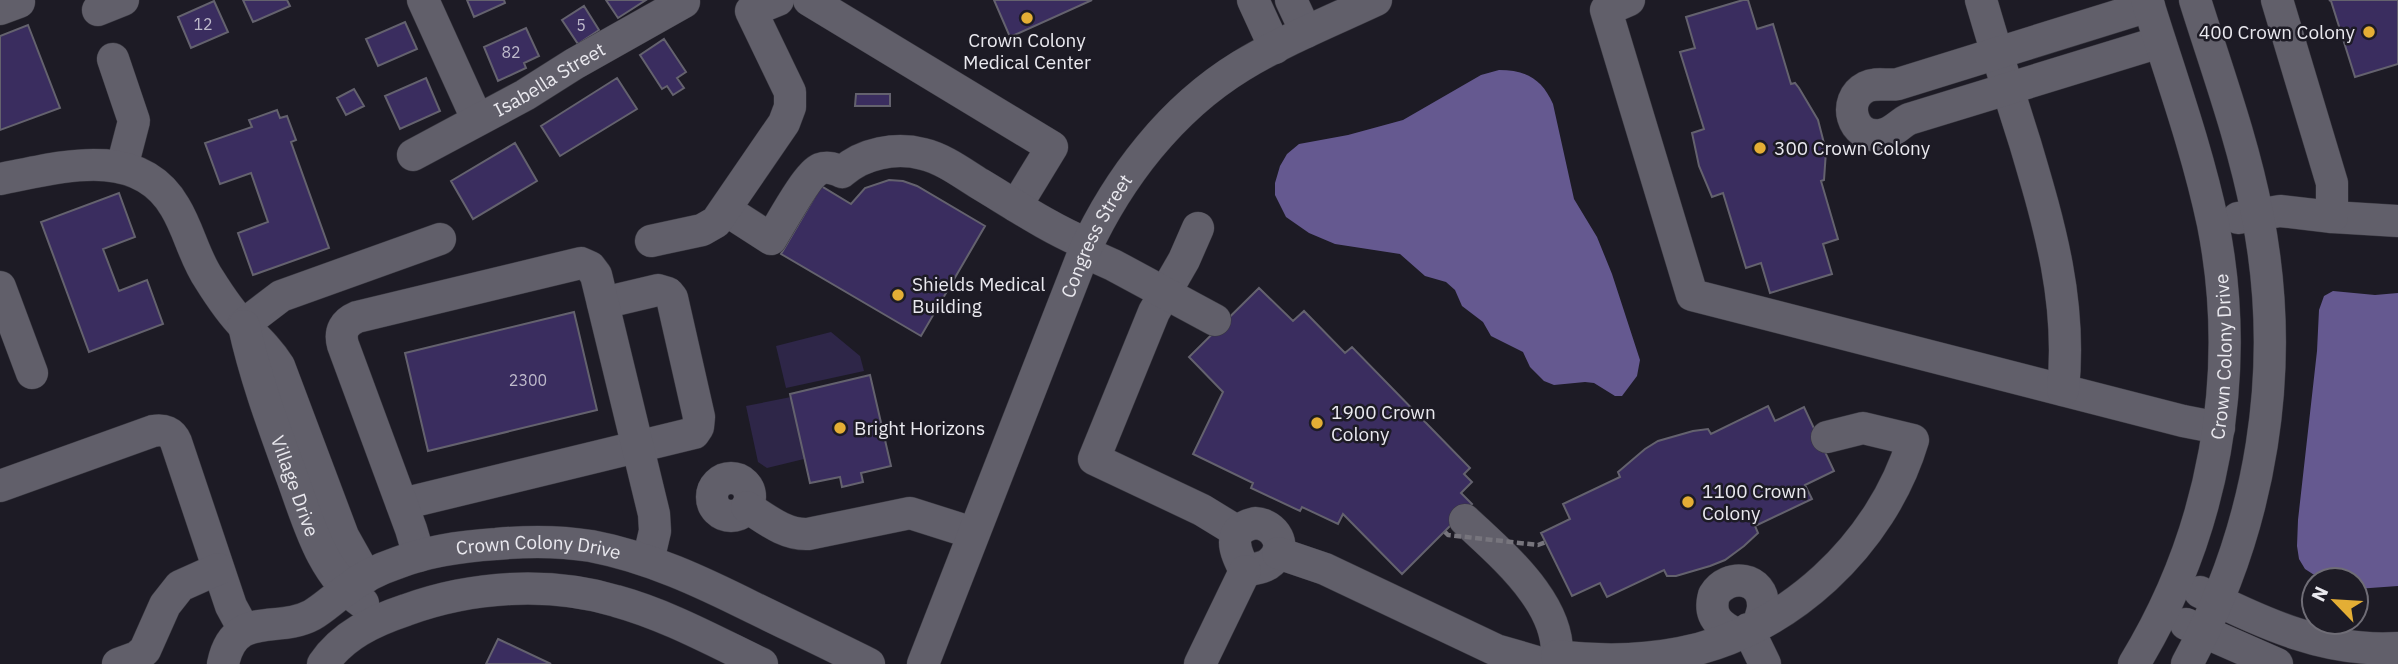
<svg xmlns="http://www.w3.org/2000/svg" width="2398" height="664" font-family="'IBM Plex Sans',sans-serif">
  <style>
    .green { fill: #2e2648 }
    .water { fill: #655990 }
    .building { fill: #3a2d5f; stroke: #64626e; stroke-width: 2 }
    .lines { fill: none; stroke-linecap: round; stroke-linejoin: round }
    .minor-casing { stroke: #393840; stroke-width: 33 }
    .minor { stroke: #615f6a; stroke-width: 32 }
    .path-bridge { stroke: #77757d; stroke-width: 4.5; stroke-dasharray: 7 3.5; stroke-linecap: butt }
    .poi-dot { fill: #e4ae35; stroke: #1d1b25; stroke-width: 2.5 }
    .labels { text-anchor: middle; stroke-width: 5; stroke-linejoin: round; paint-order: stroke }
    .number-label { font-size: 16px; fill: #bebacb }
    .poi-label { font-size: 19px; fill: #eae9ef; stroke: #1d1b25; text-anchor: start }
    .street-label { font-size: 19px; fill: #eae9ef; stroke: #1d1b25 }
  </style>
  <rect width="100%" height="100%" fill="#1d1b25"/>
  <path class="green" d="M831,332L860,356L864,371L786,388L776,346Z
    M791,397L804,459L767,468L758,462L746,406Z"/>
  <path class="water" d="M1499,70C1526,70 1542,79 1553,104L1574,199L1597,237L1612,274L1640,360L1637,376L1622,396H1615L1594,383L1585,382L1554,385L1544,381L1530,367L1523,352L1491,336L1483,322L1462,306L1455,290L1446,282L1425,276L1400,254L1335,244L1309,233L1286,217L1275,195V183L1280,166L1287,154L1299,144L1348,135L1403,120L1481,75Z
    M2333,291L2375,295L2398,293V586L2356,589V580H2322L2305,569L2299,559L2297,546L2298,520L2317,351L2319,310L2324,296Z"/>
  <path class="building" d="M243,0H287L290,6L253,22Z
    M467,0H504L505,3L474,17Z
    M606,0H646L618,18Z
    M994,0H1092L1010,37Z
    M1743,0H1748L1757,29L1773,24L1791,84L1795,83L1799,88L1818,120L1826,151L1824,180L1821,181L1838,239L1823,244L1832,274L1770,293L1761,263L1746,268L1723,193L1712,197L1699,166L1692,133L1704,129L1680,52L1695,48L1686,17Z
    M2329,0H2398V64L2355,77L2331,1Z
    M214,1L228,32L191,48L178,17Z
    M584,6L599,30L578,44L562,20Z
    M405,22L417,49L378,66L366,39Z
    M28,25L60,108L0,130V36Z
    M526,28L539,56L524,63L526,68L498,81L484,47Z
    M664,39L686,72L677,78L684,88L673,95L667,86L662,89L640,55Z
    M426,78L440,111L400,129L385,96Z
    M617,78L637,109L560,156L541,126Z
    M354,89L364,106L346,115L337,98Z
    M856,94H890V106H855Z
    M277,110L280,118L287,116L296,140L291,142L329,248L253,275L238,233L268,222L251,173L220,184L205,143L252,127L249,120Z
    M515,143L537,181L473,219L451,181Z
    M889,180L903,181L917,186L985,226L921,336L781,254L821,186L851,204L865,188Z
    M119,193L135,237L103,249L119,291L147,280L163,324L89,352L41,222Z
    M1259,288L1293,321L1304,311L1345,353L1352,347L1470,468L1464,474L1472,482L1461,493L1472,504L1402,574L1343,514L1338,524L1302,507L1300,511L1251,488L1253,483L1193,454L1223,392L1189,357Z
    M574,312L597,410L428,451L405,353Z
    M870,375L891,466L861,473L863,482L842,487L840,477L810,483L790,394Z
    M1768,406L1775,421L1804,407L1834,471L1805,485L1812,499L1755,526L1758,533L1744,546L1725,560L1710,566L1676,576H1667L1664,570L1607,597L1600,583L1572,596L1541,533L1570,519L1563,504L1620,477L1618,472L1645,449L1658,441L1693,431L1708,429L1711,434Z
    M498,639L551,664H486Z"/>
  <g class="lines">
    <g class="minor-casing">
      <g id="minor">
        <path d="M423,0L477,119"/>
        <path d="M809,0L1052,147L1016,206"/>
        <path d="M1253,0L1275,48"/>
        <path d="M1291,0L1306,32"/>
        <path d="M1629,0L1606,10L1692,295L2183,421L2219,428"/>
        <path d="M1981,0C1995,48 2010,96 2025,143C2050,227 2072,302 2063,390"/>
        <path d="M2149,6L1898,84C1888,86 1876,82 1866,87C1841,100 1852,139 1880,135C1892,134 1899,124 1909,119L2160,42"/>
        <path d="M0,9L19,2"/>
        <path d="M98,10L123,0"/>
        <path d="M113,59L134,121L122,167"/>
        <path id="s1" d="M413,155L525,95L574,64L684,2"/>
        <path d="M0,179C58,168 138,143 175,207C189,230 194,257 209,279C219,295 231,313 244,326C257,339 269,350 279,366L343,536L366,577"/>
        <path d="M726,210L771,239C780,225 807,174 820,169C828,166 835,169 842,172C863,153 896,147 923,154C944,159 962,173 980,184C1015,205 1049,228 1087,244"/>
        <path d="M2332,217L2398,221"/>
        <path d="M2238,218L2280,211L2332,217V183L2277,0"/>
        <path d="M1198,228L1184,260L1154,312L1094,459L1202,510L1238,532"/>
        <path d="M651,241L702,230L716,222L784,123L790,107V92L751,11L778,0"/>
        <path d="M1084,252L1113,265L1215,320"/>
        <path d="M0,287L32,373"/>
        <path d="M243,325L281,296L440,239"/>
        <path id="s2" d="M244,326C255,376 272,422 289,469C307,516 319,572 363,603"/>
        <circle cx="731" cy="497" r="19"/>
        <path d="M0,486L153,431C164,429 172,432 176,442L231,606L244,630"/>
        <path d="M402,504L694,433L698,427L699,417L672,298L668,293L658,290L603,303"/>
        <path d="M747,507C766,519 785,535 808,534L910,513L973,533"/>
        <path d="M1465,520C1502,555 1566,607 1556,664"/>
        <path d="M1255,523C1275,524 1289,547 1271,562C1265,568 1253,569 1245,571C1235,551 1225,530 1255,523Z"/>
        <path d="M1278,553L1325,569L1496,650L1544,664"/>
        <path d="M419,556L411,529L343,345C339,331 345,322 357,317L581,263L590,267L596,275L654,514L655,531L648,561"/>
        <path d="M2200,592C2262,623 2327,653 2398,648"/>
        <path d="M2186,624L2277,664"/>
        <path d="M1748,629L1765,664"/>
        <path d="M1737,634C1719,626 1708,616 1714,595C1728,572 1764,577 1763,606C1763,612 1760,618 1759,623"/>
        <path d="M1557,656C1598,661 1639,661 1680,653C1787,633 1882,544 1913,440L1863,428L1827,437"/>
        <path d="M118,664L137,657L145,650L165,605L180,586L218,569"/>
        <path id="s3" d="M223,664C234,609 277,634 312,615C324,608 334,598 346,590C361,578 379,569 397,563C428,551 463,546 496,544C527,541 560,541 591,546C649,557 702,582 754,608C793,627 831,645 869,664"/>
        <path d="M323,664C343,635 373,621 406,610C472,586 549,581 616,601C667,615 714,641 762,664"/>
        <path id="s4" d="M923,664L1084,252C1118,178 1171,109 1241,66C1284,40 1331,21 1376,0"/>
        <path d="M1200,664L1245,571"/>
        <path id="s5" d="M2134,664C2214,533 2243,375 2213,224C2197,148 2170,74 2147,0"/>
        <path d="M2187,664C2262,526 2288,368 2257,213C2243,141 2217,70 2195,0"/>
      </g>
    </g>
    <use href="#minor" class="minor"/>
    <path class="path-bridge" d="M1445,532L1448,535L1538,545L1546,542"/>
  </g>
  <g class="poi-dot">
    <circle cx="1027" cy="18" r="7"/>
    <circle cx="2369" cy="32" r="7"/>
    <circle cx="1760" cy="148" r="7"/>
    <circle cx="898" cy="295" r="7"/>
    <circle cx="1317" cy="423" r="7"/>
    <circle cx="840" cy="428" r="7"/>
    <circle cx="1688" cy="502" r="7"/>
  </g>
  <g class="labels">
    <g class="number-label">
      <text x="203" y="30">12</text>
      <text x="581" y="31">5</text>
      <text x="511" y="58">82</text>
      <text x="528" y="386">2300</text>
    </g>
    <g class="poi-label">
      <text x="2355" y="39" text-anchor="end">400 Crown Colony</text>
      <text x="1027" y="47" text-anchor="middle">Crown Colony<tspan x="1027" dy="22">Medical Center</tspan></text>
      <text x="1774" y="155">300 Crown Colony</text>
      <text x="912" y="291">Shields Medical<tspan x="912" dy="22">Building</tspan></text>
      <text x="1331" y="419">1900 Crown<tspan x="1331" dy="22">Colony</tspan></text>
      <text x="854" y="435">Bright Horizons</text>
      <text x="1702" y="498">1100 Crown<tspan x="1702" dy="22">Colony</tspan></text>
    </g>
    <g class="street-label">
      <text dy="7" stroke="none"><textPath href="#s1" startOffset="156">Isabella Street</textPath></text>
      <text dy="7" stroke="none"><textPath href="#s4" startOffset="462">Congress Street</textPath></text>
      <text dy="7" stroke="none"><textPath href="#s5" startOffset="324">Crown Colony Drive</textPath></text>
      <text dy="7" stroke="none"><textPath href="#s2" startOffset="168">Village Drive</textPath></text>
      <text dy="7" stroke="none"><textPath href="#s3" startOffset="355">Crown Colony Drive</textPath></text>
    </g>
  </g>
  <g transform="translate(2335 601) rotate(295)"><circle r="33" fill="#1d1b25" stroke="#6f6d76" stroke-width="2"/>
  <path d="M0-5L12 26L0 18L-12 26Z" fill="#e4ae35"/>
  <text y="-10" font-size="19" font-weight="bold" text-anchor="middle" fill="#eae9ef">N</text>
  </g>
</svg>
